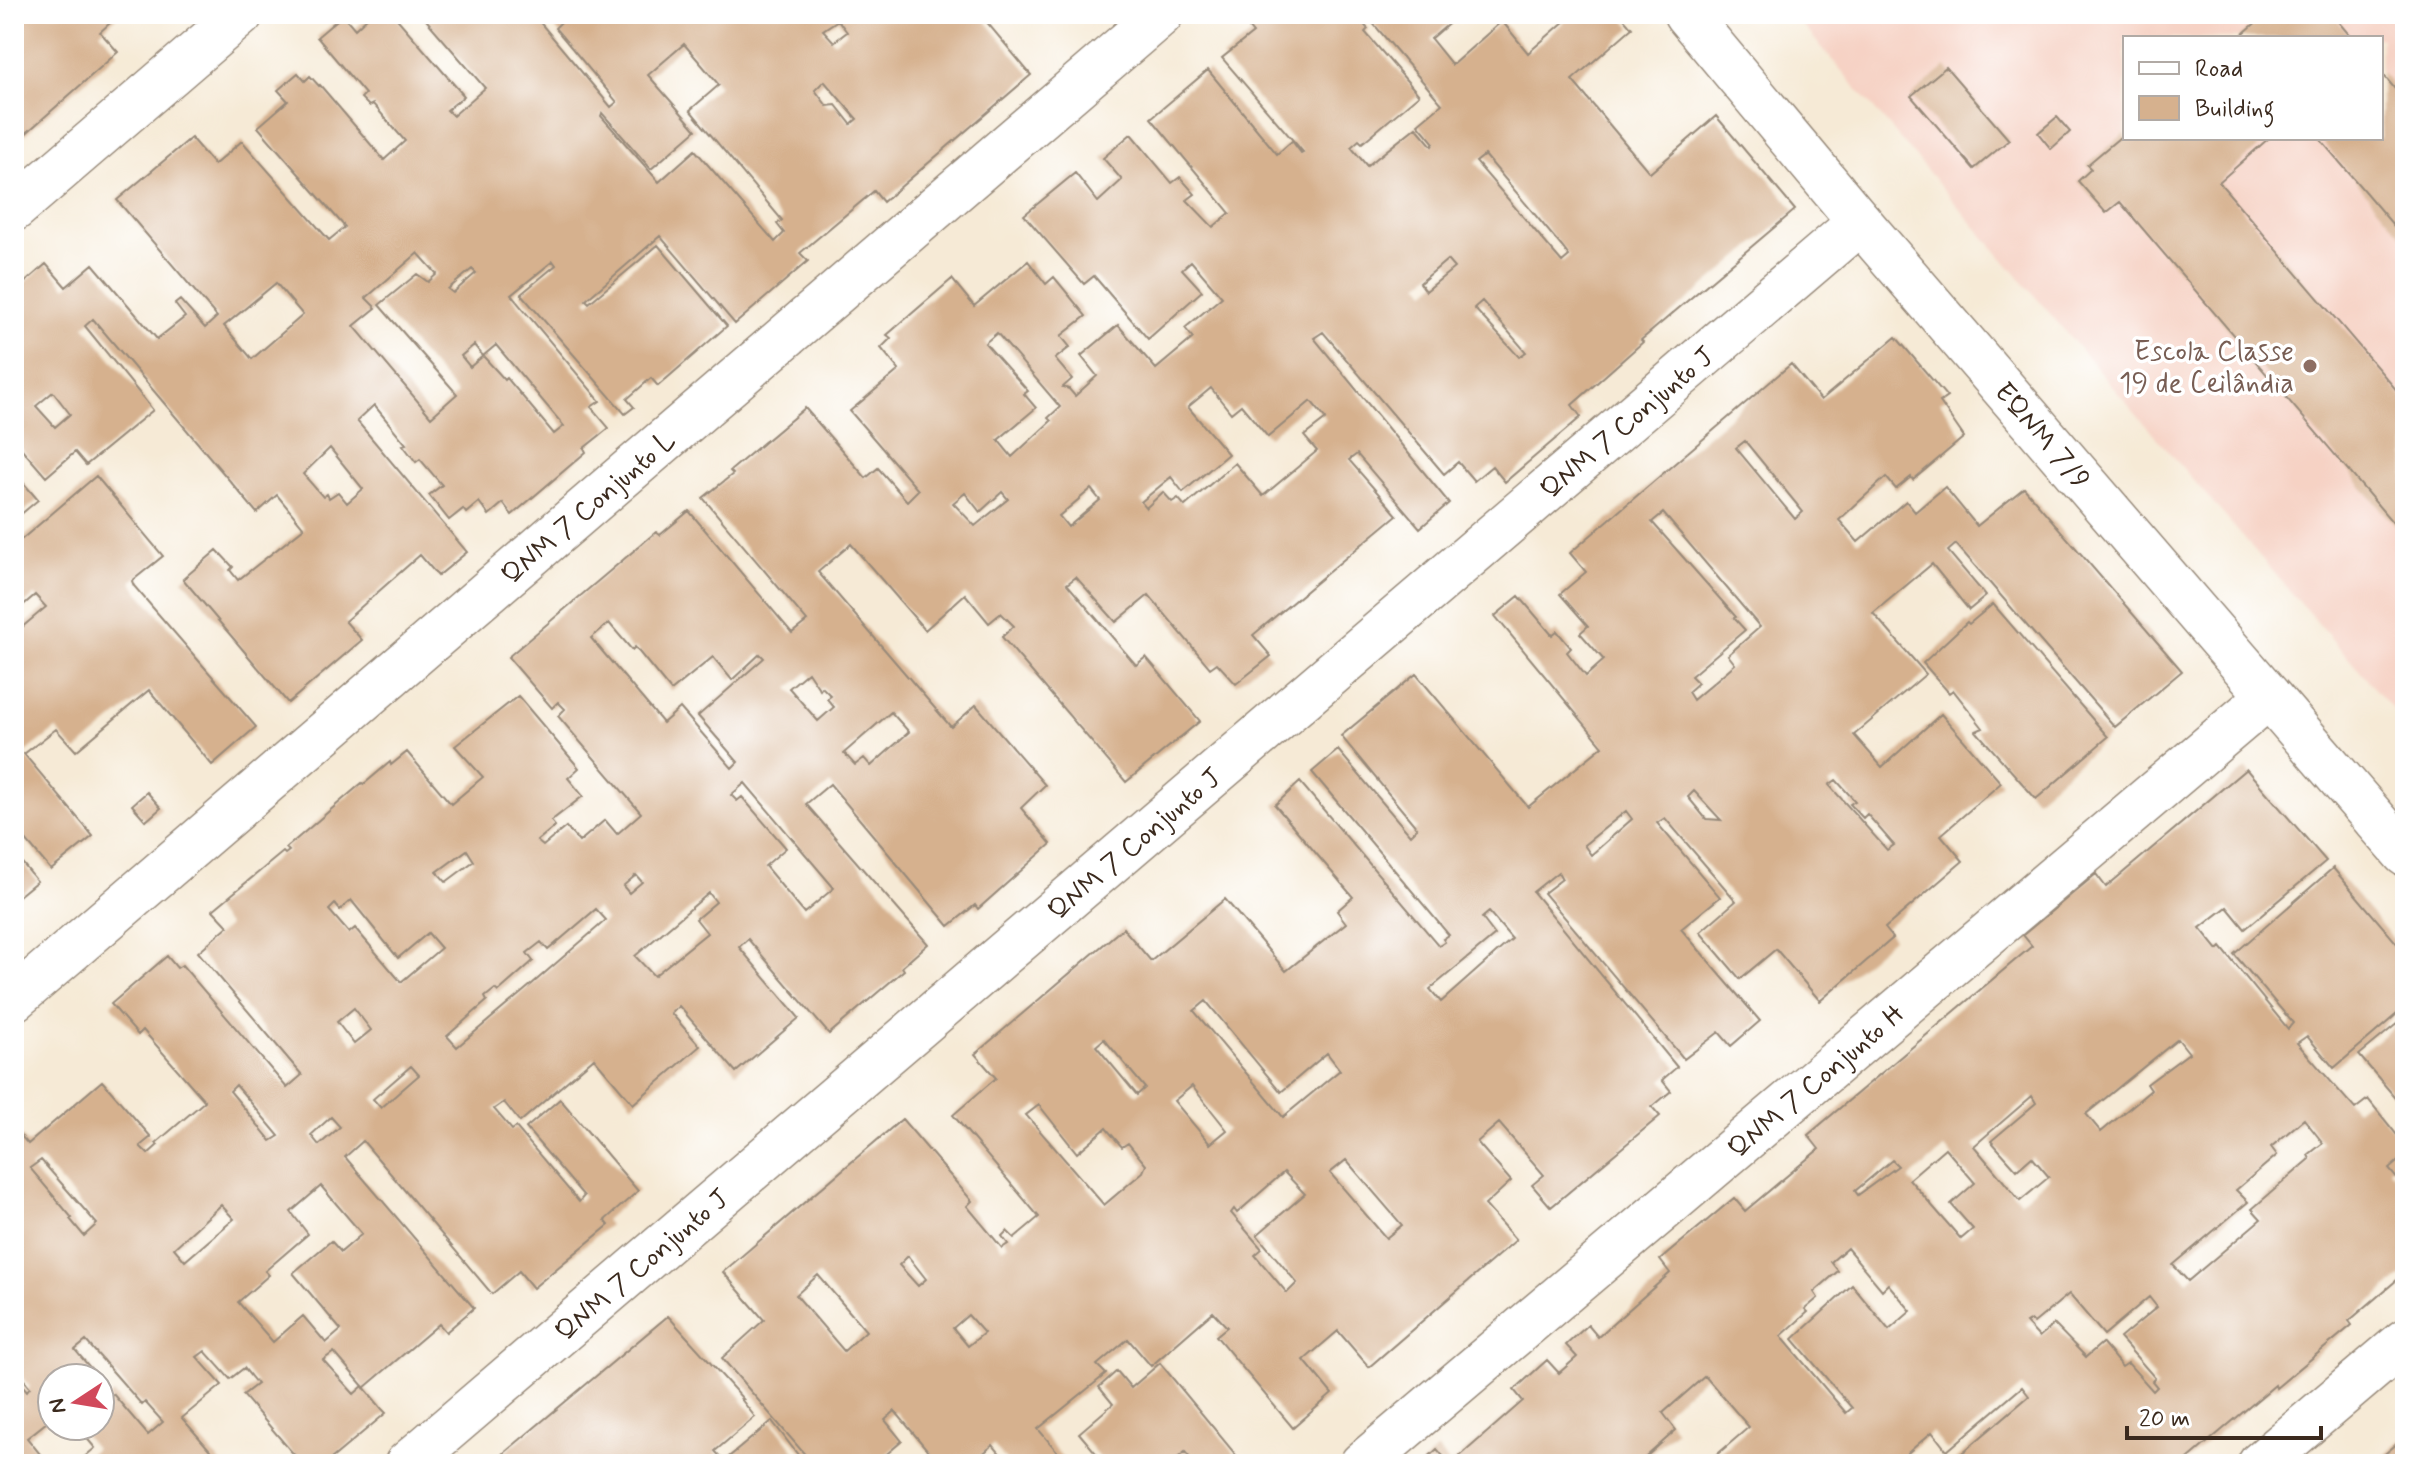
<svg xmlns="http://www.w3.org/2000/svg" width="2419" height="1478" font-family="Mynerve,sans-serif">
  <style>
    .built { fill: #f6d2c4; fill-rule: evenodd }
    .building { fill: #d6b18e; fill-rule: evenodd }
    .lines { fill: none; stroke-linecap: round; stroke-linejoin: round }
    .minor-casing { stroke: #988a7a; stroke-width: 47 }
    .minor { stroke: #fff; stroke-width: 44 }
    .education-dot { fill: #8d6e63; stroke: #fff; stroke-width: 3 }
    .labels { text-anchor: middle; stroke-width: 7; stroke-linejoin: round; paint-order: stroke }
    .education-label { font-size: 28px; fill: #785e54; stroke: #fff; text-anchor: end }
    .street-label { font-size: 28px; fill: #3b2a1e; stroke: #fff }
  </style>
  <rect width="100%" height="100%" fill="#fff"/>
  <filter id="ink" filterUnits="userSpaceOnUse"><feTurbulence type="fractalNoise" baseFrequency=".0125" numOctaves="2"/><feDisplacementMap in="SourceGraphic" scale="16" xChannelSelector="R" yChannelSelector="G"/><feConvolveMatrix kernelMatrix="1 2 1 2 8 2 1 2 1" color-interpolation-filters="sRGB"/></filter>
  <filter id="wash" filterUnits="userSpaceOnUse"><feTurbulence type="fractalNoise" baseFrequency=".006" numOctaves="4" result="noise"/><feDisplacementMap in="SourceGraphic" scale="32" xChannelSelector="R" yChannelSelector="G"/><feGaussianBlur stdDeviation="1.8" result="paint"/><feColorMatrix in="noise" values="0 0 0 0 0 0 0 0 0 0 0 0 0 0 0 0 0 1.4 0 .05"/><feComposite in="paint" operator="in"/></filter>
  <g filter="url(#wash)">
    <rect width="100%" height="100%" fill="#f6ead6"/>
    <path class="built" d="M1793,14H2405V723L2154,435ZM2125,38H2381V138H2125Z"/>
    <g id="blocks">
      <path class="building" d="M14,14H120L100,32L118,52L14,144Z
        M371,14H393L464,96L447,110L453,116L485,88L421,14H533L611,107L617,102L555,28L569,14H853L854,16L857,14H980L1031,75L883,202L874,191L800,253L808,261L735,324L660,236L586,300L589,303L658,245L727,326L658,386L651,378L627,399L634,407L625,414L521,294L556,265L553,261L511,295L600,401L591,407L609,428L584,448L586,452L512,515L503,503L489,515L479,502L466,513L463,509L449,520L429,495L442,485L420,459L416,462L403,445L406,444L374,405L357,421L467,552L438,576L420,555L345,621L362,640L288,703L183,579L217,550L233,567L230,570L238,580L304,528L277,495L257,513L93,319L85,326L153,410L86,465L75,452L46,477L14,440V292L46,264L66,287L93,264L157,339L185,317L175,304L180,300L205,328L217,317L117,200L191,138L214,165L242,141L329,240L345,227L258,127L288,101L278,90L298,73L305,81L310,76L319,86L320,85L384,160L405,141L373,104L369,106L361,98L365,94L317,37L343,15L355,29ZM838,20L847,32L834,42L823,30ZM684,44L719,85L690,110L782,220L777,224L784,233L775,242L695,150L659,182L601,116L602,113L651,169L696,130L648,75ZM824,81L857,119L851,124L836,105L827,106L815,90ZM418,253L437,274L428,282L417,274L379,305L457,394L431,417L354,326L376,308L366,298ZM472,269L476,273L453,293L448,289ZM276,283L303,315L252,359L224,326ZM474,345L483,356L496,345L564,426L554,434L507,378L505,380L483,356L470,367L461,356ZM53,392L70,414L55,427L36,406ZM330,448L363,489L347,503L338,492L329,498L327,494L323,497L303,474Z
        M1264,14H1355L1368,29L1365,32L1419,95L1362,143L1359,140L1351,147L1367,166L1416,127L1432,146L1434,143L1418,124L1442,104L1365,14H1460L1431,39L1452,65L1502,21L1528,53L1573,14H1620L1632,28L1572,80L1650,173L1716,116L1795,210L1641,340L1643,342L1572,405L1581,417L1505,482L1492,466L1474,481L1458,462L1444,474L1323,332L1314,338L1449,503L1420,528L1357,454L1349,460L1397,515L1253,635L1271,656L1236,684L1217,663L1210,668L1149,595L1116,622L1076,577L1067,584L1136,665L1146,657L1200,721L1126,782L1002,637L1014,626L1001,613L989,623L965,594L925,630L851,544L818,572L951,727L976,705L1045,785L1021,808L1051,844L978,909L975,905L949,926L830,784L806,804L928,944L902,967L904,970L829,1034L748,939L739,947L799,1018L736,1072L679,1006L671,1013L700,1046L633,1104L594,1058L520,1122L504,1102L494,1109L512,1130L516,1127L579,1202L584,1196L526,1128L560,1099L638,1191L605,1220L609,1225L533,1288L519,1271L492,1294L363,1141L345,1157L474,1308L446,1332L439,1324L364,1388L363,1386L382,1409L386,1413L325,1464H302L243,1395L257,1384L244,1368L230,1379L205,1351L197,1357L222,1385L182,1418L222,1464H76L95,1448L79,1429L82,1426H100V1406L113,1394L148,1435L163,1422L145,1402L142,1405L86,1341L75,1350L99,1378H52V1418L27,1438L48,1464H14V1375L27,1391L30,1387L14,1368V1128L28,1144L102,1081L151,1137L140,1146L148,1154L158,1145L156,1143L205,1101L143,1030L138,1035L111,1004L167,956L177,968L182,965L287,1088L302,1075L198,952L228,926L213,910L283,852L285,854L289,851L286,848L362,783L364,784L390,762L391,765L407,752L451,804L483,777L455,746L518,696L579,768L568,778L583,796L551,821L555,826L537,841L543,846L566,827L579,842L605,820L617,834L641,813L558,716L565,709L558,702L552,708L508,657L656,532L660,535L689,511L792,633L807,621L703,498L733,474L730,471L805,408L866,478L878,468L907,501L918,490L850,411L899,370L881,348L891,338L887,335L952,279L974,306L1028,261L1046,284L1054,277L1086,316L1061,336L1070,347L1055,359L1072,379L1063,387L1069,389L1075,396L1097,376L1081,356L1118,325L1156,369L1193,338L1185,328L1222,297L1191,261L1182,269L1202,291L1148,339L1094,276L1084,284L1024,215L1075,173L1098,202L1122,180L1103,158L1131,134L1172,183L1180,177L1195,194L1187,200L1213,227L1230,213L1151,118L1208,70L1277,154L1292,141L1301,153L1303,152L1222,58L1253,33L1248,27ZM1485,155L1562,247L1569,256L1562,262L1476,162ZM1447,260L1454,268L1426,291L1420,283ZM1482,301L1526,352L1519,357L1474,308ZM997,333L1060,407L1048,418L1051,421L1012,457L998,440L1036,408L1024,394L1028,391L985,343ZM1211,388L1231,413L1241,405L1268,437L1311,401L1326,419L1304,436L1317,451L1263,496L1235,463L1185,506L1178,498L1172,502L1163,492L1146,508L1141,502L1171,477L1183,492L1228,454L1188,407ZM1091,489L1100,500L1068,527L1059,516ZM1002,492L1008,499L975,526L953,503L965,493L980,512ZM609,623L632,650L635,647L671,691L713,657L732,680L760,654L764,658L698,716L738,762L732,768L680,708L663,723L591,638ZM808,672L820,690L822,687L831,696L827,699L834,707L818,721L789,688ZM891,712L909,732L871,766L864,758L855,765L844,753ZM745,783L834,888L804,913L765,866L786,848L742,797L737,801L731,795ZM467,850L474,861L446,882L437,872ZM636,875L642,882L629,893L623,886ZM709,893L716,902L696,919L707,933L654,976L635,956ZM351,900L398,958L428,933L441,948L401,982L355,928L349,933L329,910L335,904L340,910ZM596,909L606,920L532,984L457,1047L447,1036L487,1001L485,997L495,989L498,992L533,961L527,953L541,942L548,950ZM354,1008L371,1030L354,1044L337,1022ZM411,1066L419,1075L381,1108L373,1099ZM236,1085L279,1136L271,1141L230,1091ZM331,1117L340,1127L319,1145L311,1135ZM41,1160L97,1224L84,1236L70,1219L72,1218L30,1168ZM321,1186L362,1234L341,1252L331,1241L293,1273L341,1330L326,1343L303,1316L273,1342L238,1302L269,1275L265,1271L308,1234L291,1212ZM221,1205L234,1219L185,1261L174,1248ZM334,1352L363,1386L354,1394L323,1360Z
        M2266,14H2339L2335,18L2352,38H2238Z
        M1946,67L2009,140L1974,169L1911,96Z
        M2381,72L2405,101V239L2319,138H2381Z
        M2057,117L2070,132L2051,149L2038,133Z
        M2125,133V138H2269L2219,182L2405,400V537L2120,202L2106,213L2078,181L2091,169L2087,165Z
        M1896,337L1947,397L1940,402L1964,437L1913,480L1911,477L1896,489L1886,477L1839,520L1858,542L1906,501L1915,512L1945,487L1977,526L2024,488L2182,671L2115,727L1956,544L1948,551L1986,596L1969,610L1932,564L1873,613L1926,674L1854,735L1882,767L1941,714L2001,783L1941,835L1963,861L1885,928L1893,938L1820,1001L1776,949L1740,979L1700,932L1736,901L1665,818L1657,823L1720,897L1681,929L1760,1021L1731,1046L1719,1032L1684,1059L1544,893L1562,879L1558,872L1533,892L1677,1067L1662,1080L1671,1091L1652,1107L1660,1116L1551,1207L1532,1185L1544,1175L1499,1123L1477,1142L1511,1181L1485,1205L1516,1240L1369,1367L1338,1331L1304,1360L1332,1394L1293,1428L1216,1336L1227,1327L1213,1312L1151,1366L1128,1339L1097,1365L1106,1374L1038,1429L1068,1464H1004L1007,1462L993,1445L971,1464H939L895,1411L885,1420L902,1441L875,1464H813L722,1358L764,1320L723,1272L902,1119L972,1201L967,1206L1002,1248L1008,1244L1002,1236L1007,1231L1014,1238L1039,1217L953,1115L996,1078L975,1054L1123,928L1151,961L1225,899L1286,971L1346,923L1337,911L1353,897L1275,805L1300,782L1439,946L1445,942L1443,939L1449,935L1312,772L1338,750L1410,835L1417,828L1341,736L1416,674L1528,807L1603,746L1495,616L1519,596L1552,635L1557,631L1571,648L1567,652L1586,676L1604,660L1580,633L1588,626L1560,594L1586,572L1570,553L1791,364L1821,400ZM1745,441L1803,512L1795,519L1736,448ZM1663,513L1760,627L1728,655L1735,664L1693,700L1688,692L1698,683L1691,676L1745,630L1734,618L1736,617L1652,522ZM1836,780L1855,801L1850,804L1863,818L1867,814L1894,845L1887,850L1829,785ZM1694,791L1721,820L1706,819L1688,797ZM1626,811L1632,819L1591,855L1584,845ZM1489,912L1512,939L1441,1002L1430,989L1495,935L1482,918ZM1206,1001L1281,1092L1327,1053L1340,1070L1283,1117L1194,1011ZM1104,1039L1145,1088L1137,1095L1096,1046ZM1192,1086L1227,1130L1210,1144L1174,1101ZM1039,1105L1077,1153L1106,1128L1122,1147L1128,1143L1146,1165L1143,1172L1104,1205L1026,1115ZM1346,1160L1402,1225L1386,1238L1330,1173ZM1284,1172L1305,1194L1257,1235L1297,1283L1287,1293L1255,1255L1262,1249L1231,1213L1234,1209L1237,1213ZM908,1256L926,1279L918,1286L899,1265ZM818,1275L866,1331L844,1351L796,1295ZM968,1315L984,1333L968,1346L953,1328Z
        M14,472L38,500L14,520Z
        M96,476L163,556L132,581L134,586L256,727L212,765L149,690L76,751L56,729L24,754L93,836L51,870L14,826V634L46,607L35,595L14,613V529L22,539Z
        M1993,604L2108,737L2036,799L1976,731L1983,728L1953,690L1949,693L1923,663L1967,622L1969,624Z
        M2246,769L2326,861L2245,929L2227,907L2200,928L2218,950L2221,947L2288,1029L2293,1023L2234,954L2333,868L2405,953V1007L2334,1068L2307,1036L2297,1043L2355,1109L2368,1099L2405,1145V1155L2389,1169L2405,1188V1273L2349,1321L2352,1325L2276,1388L2275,1385L2182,1464H1959L1955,1459L2029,1396L2022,1387L1947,1451L1932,1432L1895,1464H1706L1749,1427L1705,1376L1663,1413L1676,1430L1638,1464H1451L1523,1401L1514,1390L1547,1360L1559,1373L1577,1357L1566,1345L1588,1325L1598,1337L1670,1273L1660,1260L1734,1198L1745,1211L1819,1149L1808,1135L2032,946L2023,935L2096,874L2106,887ZM2178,1039L2189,1053L2147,1084L2151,1090L2101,1132L2086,1114ZM2032,1096L2036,1103L1991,1141L2017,1170L2032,1157L2049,1177L2020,1201L1974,1146ZM2304,1119L2323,1143L2308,1155L2310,1159L2252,1209L2261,1219L2188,1281L2173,1265L2248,1202L2236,1190L2277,1155L2271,1147ZM1945,1148L1975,1183L1951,1204L1973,1229L1961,1239L1909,1179ZM1892,1160L1898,1166L1858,1195L1855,1191ZM1847,1248L1882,1290L1888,1284L1911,1311L1889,1330L1852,1285L1793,1339L1852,1408L1846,1413L1781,1336L1808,1312L1805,1309L1818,1298L1814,1292L1838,1271L1831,1262ZM2069,1294L2104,1335L2149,1297L2157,1307L2120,1338L2155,1378L2152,1381L2157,1387L2153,1391L2128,1363L2122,1367L2102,1343L2086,1357L2054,1324L2039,1337L2026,1323L2031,1320L2034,1323Z
        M147,792L161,808L146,821L132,805Z
        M14,853L37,881L14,900Z
        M2405,1017V1109L2359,1055Z
        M668,1316L743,1399H741L755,1417L715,1451L724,1461L772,1421L805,1464H491Z
        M1160,1363L1236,1455L1225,1464H1195L1185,1452L1170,1464H1105L1079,1433L1113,1404L1099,1387L1117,1371L1131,1388Z
        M2405,1437V1464H2373Z
        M1437,1449L1450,1464H1421Z"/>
    </g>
  </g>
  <g filter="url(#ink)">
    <use href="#blocks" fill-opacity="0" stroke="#988a7a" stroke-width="2"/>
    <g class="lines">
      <g class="minor-casing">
        <g id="minor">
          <path id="s1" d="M1686,14L1860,222L2405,854"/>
          <path d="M14,209L241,14"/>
          <path id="s2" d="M14,999L1161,14"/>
          <path id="s3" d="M407,1464L1860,222"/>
          <path id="s4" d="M1362,1464L2268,697"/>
          <path d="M2260,1464L2405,1341"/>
        </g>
      </g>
      <use href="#minor" class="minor"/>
    </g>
  </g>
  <circle class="education-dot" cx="2310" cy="366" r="8"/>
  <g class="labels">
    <g class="education-label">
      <text x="2294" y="360">Escola Classe<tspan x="2294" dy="32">19 de Ceilândia</tspan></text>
    </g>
    <g class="street-label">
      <text dy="10" stroke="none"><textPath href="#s3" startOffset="1604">QNM 7 Conjunto J</textPath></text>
      <text dy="10" stroke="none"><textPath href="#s1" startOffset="552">EQNM 7/9</textPath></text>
      <text dy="10" stroke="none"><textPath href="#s2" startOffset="756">QNM 7 Conjunto L</textPath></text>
      <text dy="10" stroke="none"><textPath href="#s3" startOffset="956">QNM 7 Conjunto J</textPath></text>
      <text dy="10" stroke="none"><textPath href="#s4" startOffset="594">QNM 7 Conjunto H</textPath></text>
      <text dy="10" stroke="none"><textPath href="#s3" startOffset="308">QNM 7 Conjunto J</textPath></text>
    </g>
  </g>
  <rect width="2419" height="1478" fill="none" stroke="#fff" stroke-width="48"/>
  <rect x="2123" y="36" width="260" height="104" fill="#ffffff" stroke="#b1aaa5" stroke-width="2"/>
  <rect x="2139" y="62" width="40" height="12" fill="#ffffff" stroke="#b1aaa5" stroke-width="2"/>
  <text x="2195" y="76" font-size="24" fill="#3b2a1e">Road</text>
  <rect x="2139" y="96" width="40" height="24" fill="#d6b18e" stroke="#b1aaa5" stroke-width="2"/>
  <text x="2195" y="116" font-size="24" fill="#3b2a1e">Building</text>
  <g transform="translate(76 1402) rotate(258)"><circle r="38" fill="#ffffff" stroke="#b1aaa5" stroke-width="2"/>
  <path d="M0-6L14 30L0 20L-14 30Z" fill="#d1495b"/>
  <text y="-12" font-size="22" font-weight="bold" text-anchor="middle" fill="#3b2a1e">N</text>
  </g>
  <path d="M2127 1426v12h194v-12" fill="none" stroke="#3b2a1e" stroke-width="4"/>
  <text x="2139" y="1426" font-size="24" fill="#3b2a1e" stroke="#ffffff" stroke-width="6" paint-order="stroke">20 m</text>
</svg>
